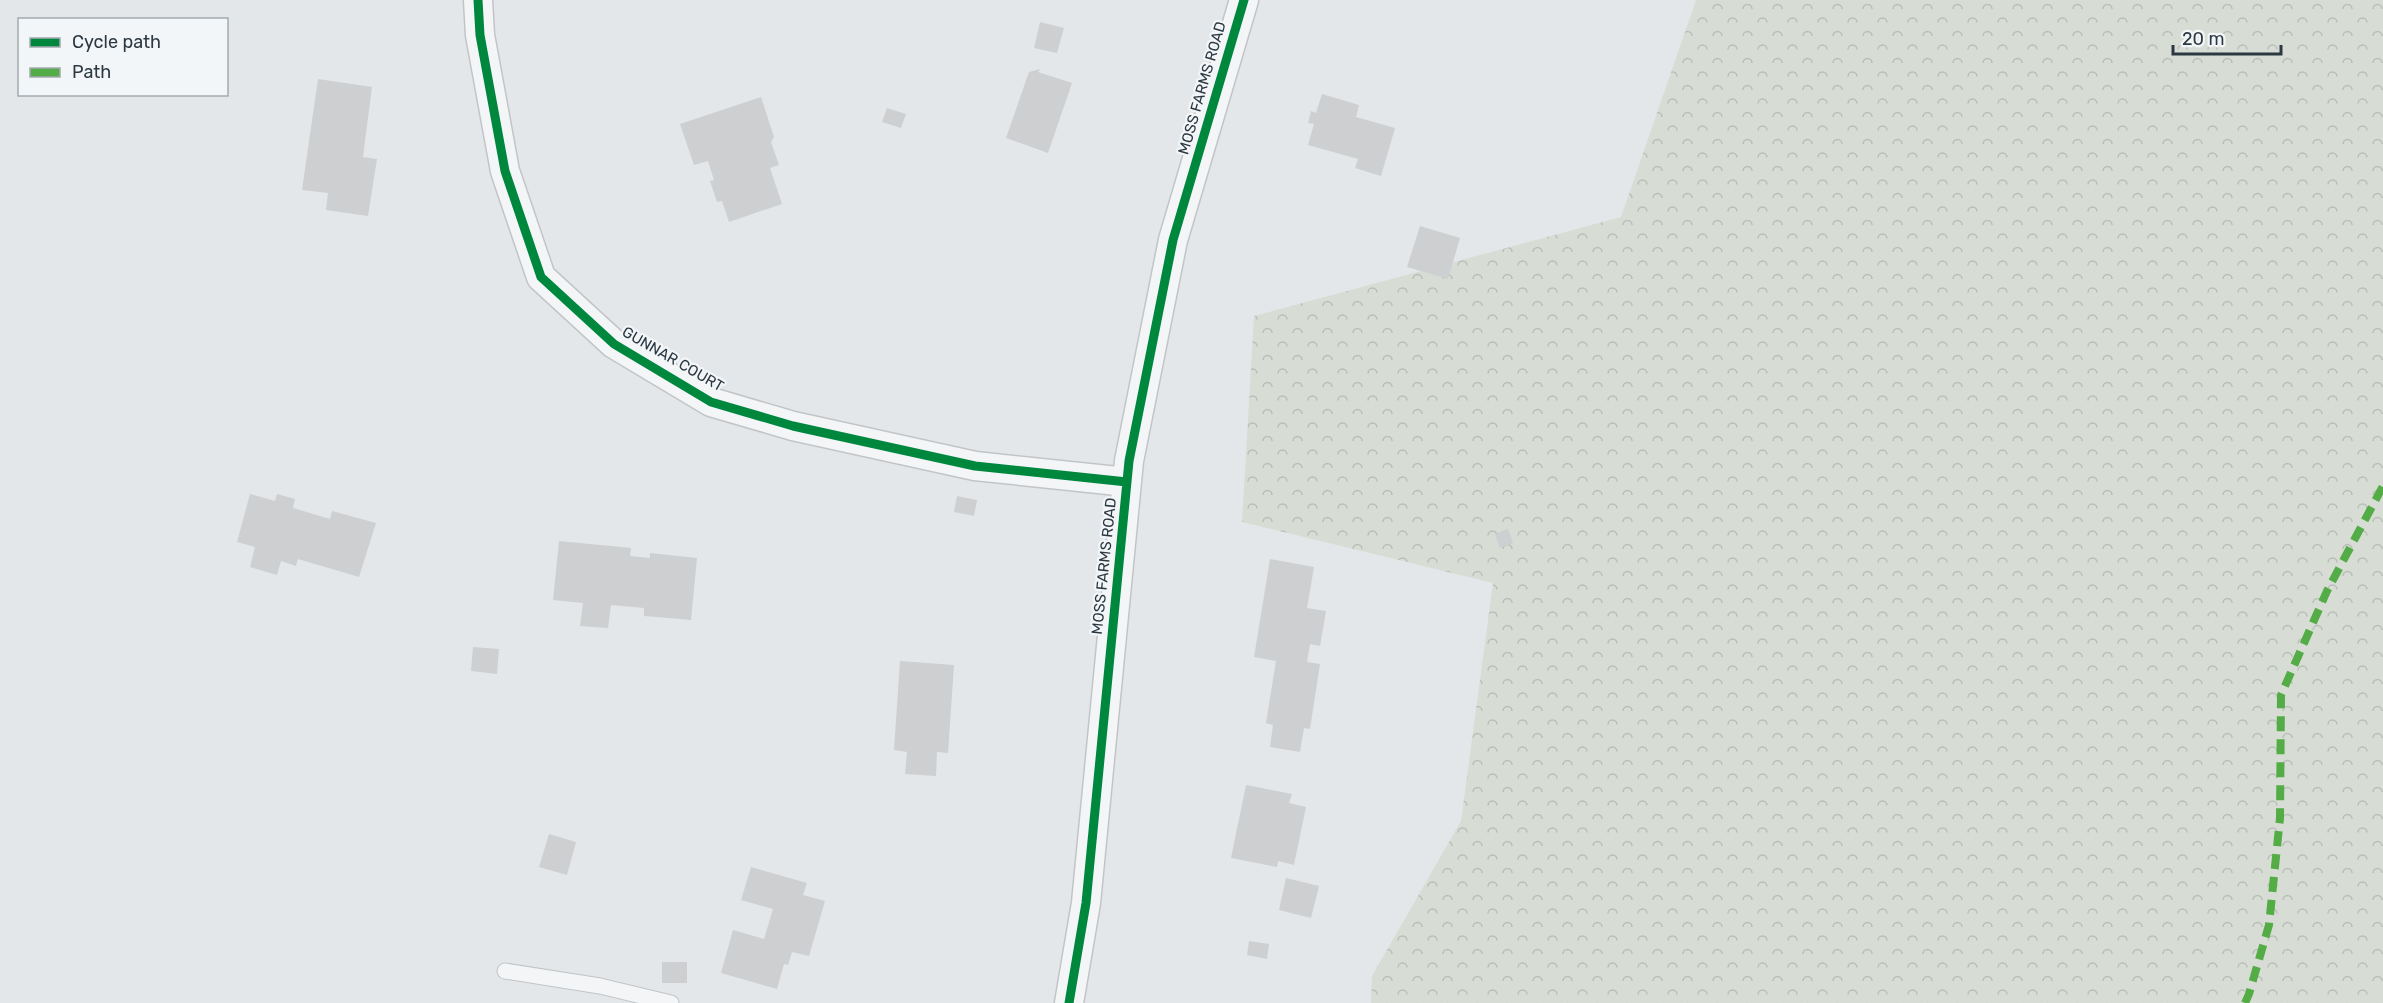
<svg xmlns="http://www.w3.org/2000/svg" width="2383" height="1003" font-family="Rubik,sans-serif">
  <style>
    .forest { fill: url(#forest-crowns) }
    .building { fill: #cdcfd1 }
    .lines { fill: none; stroke-linecap: round; stroke-linejoin: round }
    .lane-casing { stroke: #c2c5c7; stroke-width: 17 }
    .street-casing { stroke: #c2c5c7; stroke-width: 31 }
    .lane { stroke: #f4f5f6; stroke-width: 15 }
    .street { stroke: #f4f5f6; stroke-width: 28 }
    .quiet { stroke: #54ac46; stroke-width: 8; stroke-dasharray: 15 8; stroke-linecap: butt }
    .cycleway-casing { stroke: #f3f6f8; stroke-width: 13 }
    .cycleway { stroke: #00873e; stroke-width: 9 }
    .labels { text-anchor: middle; stroke-width: 4.5; stroke-linejoin: round; paint-order: stroke }
    .street-label { font-size: 15px; fill: #2c3942; stroke: #f3f6f8 }
  </style>
  <defs>
    <pattern id="forest-crowns" width="20" height="18" patternUnits="userSpaceOnUse" patternTransform="scale(1.5)"><rect width="20" height="18" fill="#d7ddd5"/><path d="M2 6a3 3 0 1 1 6 0M12 15a3 3 0 1 1 6 0" fill="none" stroke="#b9beb8"/></pattern>
  </defs>
  <rect width="100%" height="100%" fill="#e4e7e9"/>
  <path class="forest" d="M1696,0H2383V1003H1371L1372,976L1461,821L1493,583L1242,522L1254,316L1621,217Z"/>
  <path class="building" d="M1040,22L1064,28L1057,53L1034,48Z
    M1040,69L1038,72L1072,83L1048,153L1006,138L1029,72Z
    M318,79L372,87L363,157L377,159L368,216L326,210L328,193L302,190Z
    M1322,94L1359,105L1356,117L1395,128L1381,176L1355,168L1358,159L1308,145L1314,124L1308,123L1311,111L1316,113Z
    M761,97L774,137L771,142L779,165L770,168L782,204L729,222L722,201L717,202L710,181L714,180L708,161L694,165L680,124Z
    M887,108L906,114L901,128L882,122Z
    M1420,226L1460,238L1448,279L1407,267Z
    M250,494L275,501L277,494L295,499L293,508L330,519L332,511L376,523L359,577L298,559L296,566L281,561L277,575L250,567L255,547L237,542Z
    M957,496L977,500L974,516L954,512Z
    M1508,529L1513,543L1500,548L1495,534Z
    M559,541L631,548L630,556L650,558V553L697,558L691,620L644,616V608L611,605L608,628L580,626L583,603L553,600Z
    M1270,559L1314,567L1307,608L1326,611L1320,646L1310,644L1307,662L1320,664L1310,729L1304,728L1300,752L1270,747L1273,725L1266,723L1276,661L1254,657Z
    M473,647L499,649L497,674L471,671Z
    M900,661L954,665L948,753L937,752L936,776L905,774L907,752L894,750Z
    M1246,785L1292,794L1289,803L1306,807L1294,865L1278,861L1277,867L1231,858Z
    M549,834L576,842L567,875L539,867Z
    M751,867L807,883L803,895L825,901L809,956L792,952L788,965L784,964L777,989L721,973L733,930L764,939L773,909L741,900Z
    M1286,878L1319,886L1311,918L1279,910Z
    M1249,941L1269,944L1267,959L1247,955Z
    M662,962H687V983H662Z"/>
  <g class="lines">
    <g class="lane-casing">
      <path id="lane" d="M505,971L600,986L671,1003"/>
    </g>
    <g class="street-casing">
      <path id="street" d="M478,0L480,35L505,171L541,277L614,344L711,402L793,426L975,466L1127,482
        M1069,1003L1086,903L1129,461L1173,240L1244,0"/>
    </g>
    <use href="#lane" class="lane"/>
    <use href="#street" class="street"/>
    <path class="quiet" d="M2245,1003L2249,994L2269,925L2280,818L2281,695L2327,591L2383,486"/>
    <g class="cycleway-casing">
      <path id="cycleway" d="M478,0L480,35L505,171L541,277L614,344L711,402L793,426L975,466L1127,482
        M1069,1003L1086,903L1129,461L1173,240L1244,0"/>
    </g>
    <use href="#cycleway" class="cycleway"/>
  </g>
  <g class="labels">
    <g class="street-label">
      <text transform="translate(1202 88) rotate(-74)" y="5">MOSS FARMS ROAD</text>
      <text transform="translate(673 359) rotate(30)" y="5">GUNNAR COURT</text>
      <text transform="translate(1104 566) rotate(-84)" y="5">MOSS FARMS ROAD</text>
    </g>
  </g>
  <rect x="18" y="18" width="210" height="78" fill="#f3f6f8" stroke="#a3aaaf" stroke-width="1.5"/>
  <rect x="30" y="38" width="30" height="9" fill="#00873e" stroke="#a3aaaf" stroke-width="1.5"/>
  <text x="72" y="48" font-size="18" fill="#2c3942">Cycle path</text>
  <rect x="30" y="68" width="30" height="9" fill="#54ac46" stroke="#a3aaaf" stroke-width="1.5"/>
  <text x="72" y="78" font-size="18" fill="#2c3942">Path</text>
  <path d="M2173 45v9h108v-9" fill="none" stroke="#2c3942" stroke-width="3"/>
  <text x="2182" y="45" font-size="18" fill="#2c3942" stroke="#f3f6f8" stroke-width="4.5" paint-order="stroke">20 m</text>
</svg>
